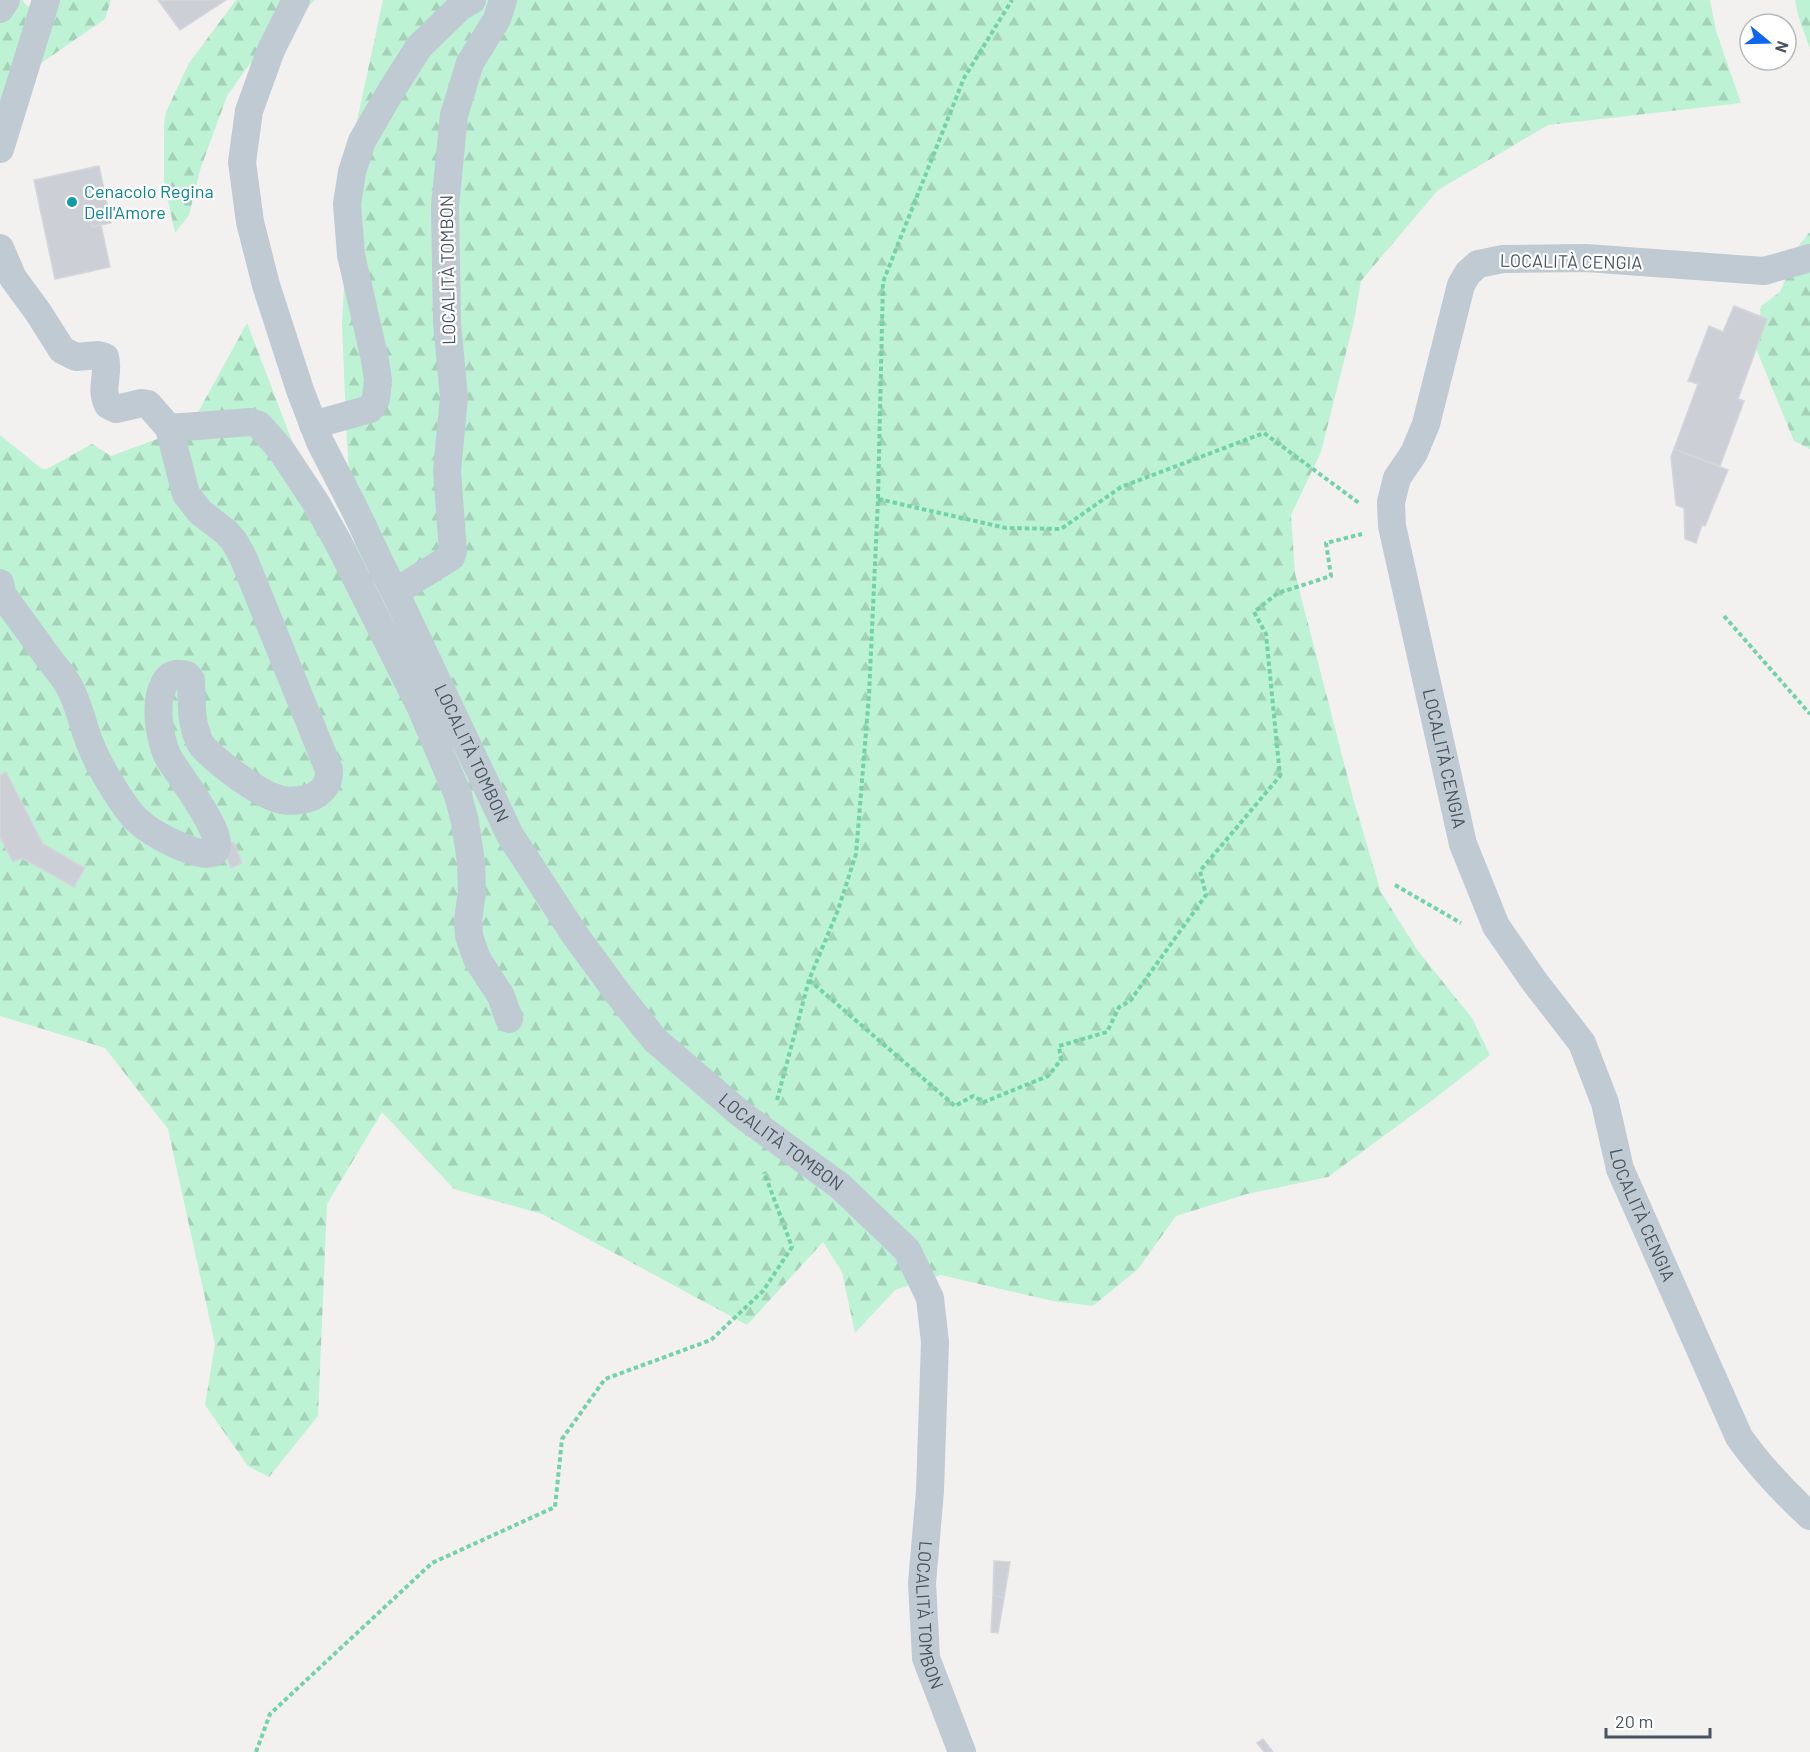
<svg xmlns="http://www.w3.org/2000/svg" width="1810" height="1752" font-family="Barlow,sans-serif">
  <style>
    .forest { fill: url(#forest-firs) }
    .building { fill: #cccfd5; stroke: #d4d6dc; stroke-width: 1.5 }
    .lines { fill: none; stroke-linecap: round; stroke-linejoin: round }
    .path { stroke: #72d3a8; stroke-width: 4; stroke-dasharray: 4.5 3; stroke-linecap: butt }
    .minor { stroke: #c0cad3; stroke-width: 28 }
    .culture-dot { fill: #0f9aa8; stroke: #fff; stroke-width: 2 }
    .labels { text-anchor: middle; stroke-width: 4.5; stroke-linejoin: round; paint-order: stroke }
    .culture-label { font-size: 18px; fill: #0d838f; stroke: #fff; text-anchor: start }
    .street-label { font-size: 18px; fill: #47535f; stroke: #fff }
  </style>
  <defs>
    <pattern id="forest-firs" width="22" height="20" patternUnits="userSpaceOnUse" patternTransform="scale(1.5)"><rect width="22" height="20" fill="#bdf2d4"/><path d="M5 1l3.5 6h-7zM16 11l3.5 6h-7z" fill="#a4d1b8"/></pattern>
  </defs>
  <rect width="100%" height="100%" fill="#f3f0f0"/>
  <path class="forest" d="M0,0H23L24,3L31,8L39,0H111L105,19L18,79L0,107Z
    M236,0H315L249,65L227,96L200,170L189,215L175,233L164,181V124L166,112L189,63Z
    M383,0H1710L1716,31L1741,103L1548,125L1438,190L1361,281L1354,321L1321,452L1291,515L1295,573L1353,798L1381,892L1418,951L1472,1018L1490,1055L1434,1099L1328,1177L1247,1194L1176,1216L1138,1269L1093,1306L1053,1301L941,1275L895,1290L855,1333L842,1272L823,1242L747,1325L542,1214L454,1189L382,1112L327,1204L318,1416L269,1477L248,1466L205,1405L215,1344L168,1129L105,1048L0,1016V435L42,469H47L92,444L111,456L190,427L247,323L329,538L355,552L347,443L342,324L350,169L356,126Z
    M1795,0H1810V49L1798,15Z
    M1810,232V449L1794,441L1757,351L1761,306L1780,292L1800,244Z"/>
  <path class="building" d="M158,0H226L180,30Z
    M99,166L111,223L101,225L110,267L55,279L34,180Z
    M99,215L101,225L92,227L90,216Z
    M1734,306L1767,319L1738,399L1744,401L1720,466L1674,449L1698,384L1688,381L1709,326L1723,332Z
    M1674,449L1728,470L1705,526L1702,525L1696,543L1685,539L1684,508L1676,505L1671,457Z
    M6,772L43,844L85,868L74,887L22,858L13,862L0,837V775Z
    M234,842L242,863L231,868L222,846Z
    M994,1561L1010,1562L1004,1598L993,1595Z
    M993,1595L1004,1598L998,1633L991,1632Z
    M1263,1739L1273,1752H1264L1257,1743Z"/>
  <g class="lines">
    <path class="path" d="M878,499L1006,528L1061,529L1121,487L1264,433L1359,503
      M1724,616L1810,714
      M1395,885L1461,923
      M809,980L955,1106L973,1096L984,1102L1048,1076L1061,1060L1059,1046L1107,1032L1119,1007L1130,1001L1206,895L1200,871L1280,776L1266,634L1254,612L1278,593L1331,576L1326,543L1362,534
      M777,1100L809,980L838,910L856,854L869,695L878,499L883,282L964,78L1012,0
      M256,1752L270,1714L432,1563L555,1507L562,1439L605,1379L711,1340L763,1291L792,1247L764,1172"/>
    <g class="minor">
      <path id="s1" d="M296,0L271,50L249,111L242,162L250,222L266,285L300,390L320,442L354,508L383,569L395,592L510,835L575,935L619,995L655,1040L741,1114L840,1186L907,1250L930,1298L935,1342L930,1491L922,1583L926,1658L962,1752"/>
      <path d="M0,9L6,0"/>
      <path d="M0,149L46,0"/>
      <path d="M0,248L13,278L38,312L62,350L76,357L98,355L105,357C110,374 99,387 108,405L116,409L142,403L148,404L169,428L186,494L200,512L226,532L234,541L243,557L329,770C329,783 325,790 314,796C306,800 291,802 282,800C259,795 218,763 202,746C190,727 192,702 191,680L187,675C176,672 169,674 164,684C154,703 159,735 167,755C172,768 255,868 196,852C176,846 146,831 133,816C120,801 98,764 91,746C83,727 79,704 69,686C63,675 54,666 47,656C32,635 17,615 2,594L0,583"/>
      <path id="s2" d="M1810,258L1764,271L1586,258L1503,259L1478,264L1468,273L1461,285L1426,424L1414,453L1397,478L1391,502L1392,526L1463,844L1496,926L1534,981L1582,1043L1605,1103L1620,1169L1739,1437C1760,1467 1783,1491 1810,1516"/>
      <path d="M313,425L370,409L376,399L378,380L375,360L351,255L347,204L352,172L362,141L391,91L419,47L460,7L472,0"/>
      <path d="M169,428L251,422L259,425L281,450L316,503L338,542L421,708L458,795L465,822L471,862L472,892L468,920L469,936L477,959L501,996L509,1019"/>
      <path d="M395,592L451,557L453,551L447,471L454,397L447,323L445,206L454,115L470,63L497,19L503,0"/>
    </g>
  </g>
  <circle class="culture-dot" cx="72" cy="202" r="6"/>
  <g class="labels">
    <g class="culture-label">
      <text x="84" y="198">Cenacolo Regina<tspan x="84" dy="21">Dell'Amore</tspan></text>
    </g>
    <g class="street-label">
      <text transform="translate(1571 262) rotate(1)" y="6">LOCALITÀ CENGIA</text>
      <text transform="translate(448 270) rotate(-91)" y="6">LOCALITÀ TOMBON</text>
      <text dy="6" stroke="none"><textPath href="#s1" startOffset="810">LOCALITÀ TOMBON</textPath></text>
      <text dy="6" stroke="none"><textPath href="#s2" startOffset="854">LOCALITÀ CENGIA</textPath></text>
      <text dy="6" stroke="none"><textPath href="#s1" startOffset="1314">LOCALITÀ TOMBON</textPath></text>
      <text dy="6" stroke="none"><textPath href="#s2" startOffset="1358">LOCALITÀ CENGIA</textPath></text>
      <text dy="6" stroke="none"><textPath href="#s1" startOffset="1852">LOCALITÀ TOMBON</textPath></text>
    </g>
  </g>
  <g transform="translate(1768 42) rotate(109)"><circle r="28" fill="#ffffff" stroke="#b5babf" stroke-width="1.5"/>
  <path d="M0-4.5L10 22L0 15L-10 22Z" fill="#0e65f0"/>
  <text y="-9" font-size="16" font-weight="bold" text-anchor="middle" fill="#47535f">N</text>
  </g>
  <path d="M1606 1728v9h104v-9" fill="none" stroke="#47535f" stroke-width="3"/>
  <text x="1615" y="1728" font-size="18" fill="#47535f" stroke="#ffffff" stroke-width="4.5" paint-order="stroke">20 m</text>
</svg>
